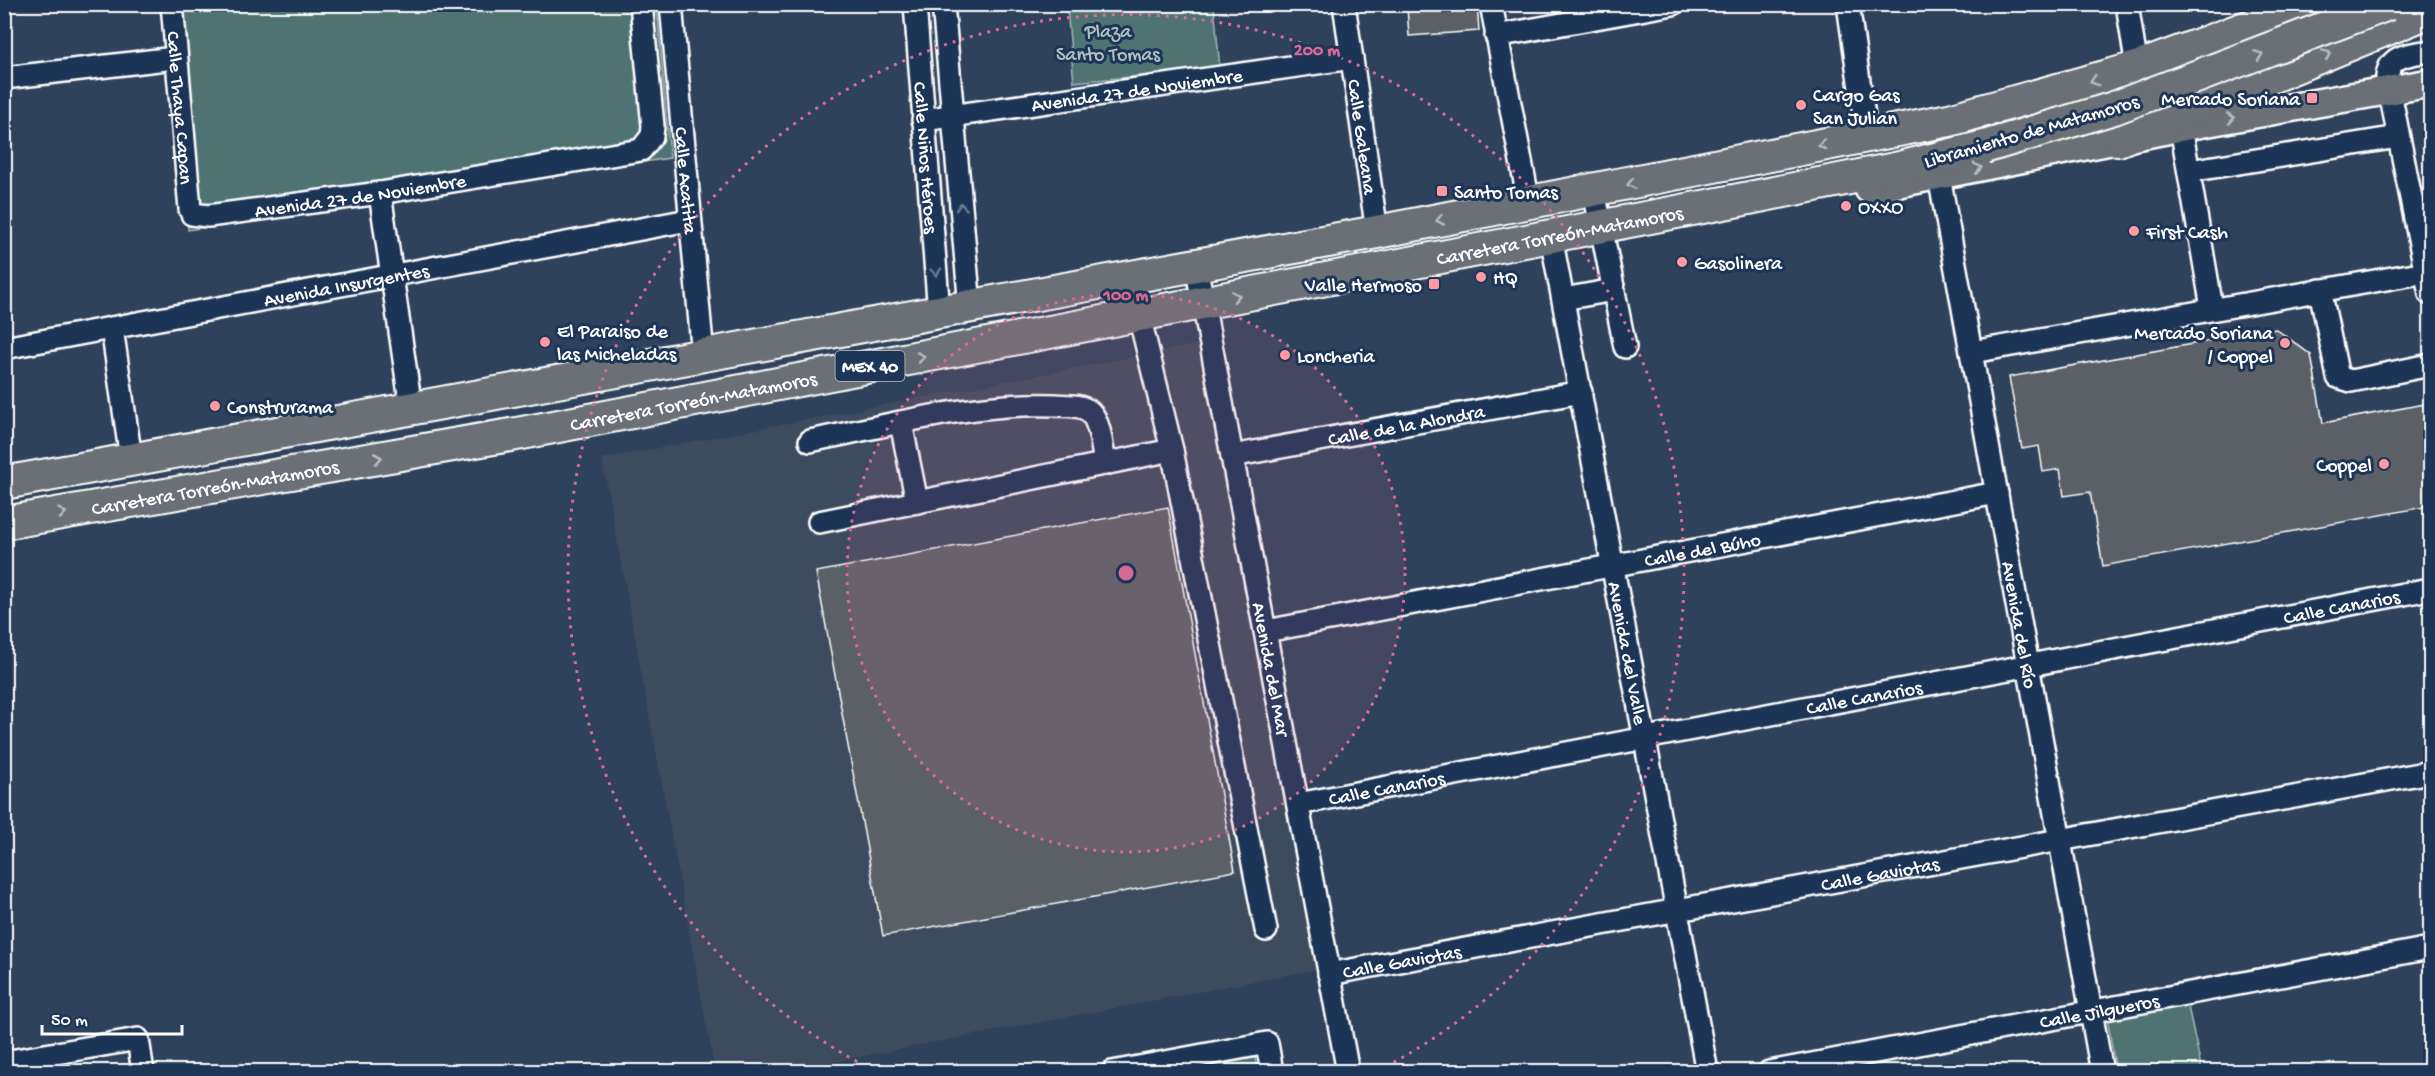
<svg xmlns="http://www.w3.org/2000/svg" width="2435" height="1076" font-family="'Gochi Hand',sans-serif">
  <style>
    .built { fill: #3c4b5f }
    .green { fill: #507373; stroke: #a8b9b9; stroke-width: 1.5 }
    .building { fill: #5a6166; stroke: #fff; stroke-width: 1.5 }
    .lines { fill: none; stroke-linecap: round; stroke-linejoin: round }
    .minor-casing { stroke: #fff; stroke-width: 26 }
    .major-casing { stroke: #fff; stroke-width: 32 }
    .highway-casing { stroke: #fff; stroke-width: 36 }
    .minor { stroke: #1d3557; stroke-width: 21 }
    .major { stroke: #6a7074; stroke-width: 27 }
    .highway { stroke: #6a7074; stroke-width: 32 }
    .highway-bridge-casing { stroke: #fff; stroke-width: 36; stroke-linecap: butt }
    .highway-bridge { stroke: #6a7074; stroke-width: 32 }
    .oneway { stroke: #bcbfc0 }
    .oneway2 { stroke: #6c7c92 }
    .ring { fill: none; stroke: #d76994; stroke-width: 3; stroke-dasharray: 3 6 }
    .poi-dot { fill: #ff9aa2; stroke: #1d3557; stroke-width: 2 }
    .labels { text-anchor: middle; stroke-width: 6; stroke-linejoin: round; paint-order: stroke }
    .shield { fill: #1d3557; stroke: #bbc2cd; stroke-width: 1.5 }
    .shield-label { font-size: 18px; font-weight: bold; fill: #fff }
    .park-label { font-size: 20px; fill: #b0c0c0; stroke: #1d3557 }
    .street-label { font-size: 20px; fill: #fff; stroke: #1d3557 }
    .poi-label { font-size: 20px; fill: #fff; stroke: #1d3557; text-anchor: start }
    .centre { fill: #d76994; stroke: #1d3557; stroke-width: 3 }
    .ring-label { font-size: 18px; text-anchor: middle; font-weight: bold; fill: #d76994; stroke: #1d3557; stroke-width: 6; stroke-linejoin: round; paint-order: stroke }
  </style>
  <rect width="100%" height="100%" fill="#2f425c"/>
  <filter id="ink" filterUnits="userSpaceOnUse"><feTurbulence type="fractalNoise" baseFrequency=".0167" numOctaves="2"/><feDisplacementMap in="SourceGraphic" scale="12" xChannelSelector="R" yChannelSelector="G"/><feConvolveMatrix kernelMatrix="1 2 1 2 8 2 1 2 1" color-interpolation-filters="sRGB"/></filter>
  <g filter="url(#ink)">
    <path class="built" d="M1198,344L1318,969L785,1071H715L602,459Z"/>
    <path class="green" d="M1085,4L1214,5L1220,69L1074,82L1067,9L1084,7Z
      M175,5H657L670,158L188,230Z
      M2187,1002L2202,1071H2116L2107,1017Z
      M1254,1051L1257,1071H1195L1194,1062Z"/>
    <path class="building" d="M1444,4H1477L1479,31L1409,36L1407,7Z
      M2276,329L2311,355L2323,423L2430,403V506L2103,566L2090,492L2064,496L2060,469L2043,472L2039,446L2022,449L2009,377Z
      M1168,507L1235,871L883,936L816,572Z"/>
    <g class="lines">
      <g class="minor-casing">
        <g id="minor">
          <path id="s1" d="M172,4L190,209L192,214L208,216L380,193L641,150L652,136L653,126L641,4"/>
          <path id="s2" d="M671,4L703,356"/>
          <path id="s3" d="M915,4L939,313"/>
          <path d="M943,4L970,307"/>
          <path id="s4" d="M1344,4L1377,232"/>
          <path d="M1491,4L1529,203"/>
          <path d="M1848,4L1867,137"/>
          <path d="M2127,4L2137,68"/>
          <path d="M1496,36L1673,4"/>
          <path d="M2430,51C2412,54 2389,54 2387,77L2430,294"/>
          <path d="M4,78L175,58"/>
          <path id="s5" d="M923,120L1352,58"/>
          <path d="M2181,127L2212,308"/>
          <path d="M2189,171L2398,137"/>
          <path id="s6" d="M1939,176L2102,1072"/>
          <path d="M1594,191L1625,347"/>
          <path d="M380,193L411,408"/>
          <path id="s7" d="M1551,236L1707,1072"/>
          <path id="s8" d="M1196,265L1348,1072"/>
          <path d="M2320,290L2338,377L2351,381L2430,365"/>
          <path d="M1563,299L1614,290"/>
          <path d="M1139,315L1172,450L1266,930"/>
          <path d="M112,328L131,459"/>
          <path id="s9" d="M4,348L689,220"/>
          <path d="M1972,352L2426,272"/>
          <path d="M901,423L917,502"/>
          <path d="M810,441C891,425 972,402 1055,405C1065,406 1082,404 1090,412C1101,423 1102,449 1105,464"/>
          <path id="s10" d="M1232,456L1581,392"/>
          <path d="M819,522L1172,450"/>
          <path id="s11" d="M1266,631L1997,493"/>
          <path id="s12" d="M1298,804L2430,589"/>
          <path id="s13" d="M1329,974L2430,772"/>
          <path d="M4,1062L138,1039L143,1072"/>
          <path d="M1112,1072L1267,1043L1272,1072"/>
          <path id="s14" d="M1769,1072L2430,948"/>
        </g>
      </g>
      <g class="major-casing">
        <path id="major" d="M1869,189L2181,127L2430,83"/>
      </g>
      <g class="highway-casing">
        <g id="highway">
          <path d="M2118,140L2430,11"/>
          <path d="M4,483L1377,232L1949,120L2137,68L2310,4"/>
          <path id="s15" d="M4,523L522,433L1734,201L1895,169L1984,147"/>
        </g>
      </g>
      <use href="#minor" class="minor"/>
      <use href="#major" class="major"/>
      <use href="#highway" class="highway"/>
      <g class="highway-bridge-casing">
        <path id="highway-bridge" d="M1984,147L2114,108L2388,4"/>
      </g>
      <use href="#highway-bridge" class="highway-bridge"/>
    </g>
    <defs><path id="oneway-chevron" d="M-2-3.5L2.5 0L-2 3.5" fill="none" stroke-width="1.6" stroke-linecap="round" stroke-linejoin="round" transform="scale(1.5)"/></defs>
    <g class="oneway">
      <use href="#oneway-chevron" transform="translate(2327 54) rotate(-23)"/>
      <use href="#oneway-chevron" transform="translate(2259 55) rotate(-21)"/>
      <use href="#oneway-chevron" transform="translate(2094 81) rotate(163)"/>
      <use href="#oneway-chevron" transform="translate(2231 118) rotate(-10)"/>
      <use href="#oneway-chevron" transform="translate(1822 145) rotate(169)"/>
      <use href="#oneway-chevron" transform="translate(1978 168) rotate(-12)"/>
      <use href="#oneway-chevron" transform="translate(1631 184) rotate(169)"/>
      <use href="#oneway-chevron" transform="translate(1440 220) rotate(169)"/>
      <use href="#oneway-chevron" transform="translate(1236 296) rotate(-11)"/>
      <use href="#oneway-chevron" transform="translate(921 357) rotate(-11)"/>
      <use href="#oneway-chevron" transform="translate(378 458) rotate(-10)"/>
      <use href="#oneway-chevron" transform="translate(62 513) rotate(-10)"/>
    </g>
    <g class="oneway2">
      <use href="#oneway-chevron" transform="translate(961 207) rotate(-95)"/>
      <use href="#oneway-chevron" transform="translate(936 272) rotate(85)"/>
    </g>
  </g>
  <circle cx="1126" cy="573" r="279" fill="#d76994" fill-opacity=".12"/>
  <g class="ring">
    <circle cx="1126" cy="573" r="279"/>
    <path d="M873 1070A558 558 0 1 1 1379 1070"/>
  </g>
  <g class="poi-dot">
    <rect x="2306" y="92" width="12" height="12" rx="3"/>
    <circle cx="1801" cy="105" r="6"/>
    <rect x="1436" y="185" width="12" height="12" rx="3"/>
    <circle cx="1846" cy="206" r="6"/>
    <circle cx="2134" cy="231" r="6"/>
    <circle cx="1682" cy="262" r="6"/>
    <circle cx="1481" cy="277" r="6"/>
    <rect x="1428" y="278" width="12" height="12" rx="3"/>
    <circle cx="545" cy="342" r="6"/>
    <circle cx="2285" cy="343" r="6"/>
    <circle cx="1285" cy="355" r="6"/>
    <circle cx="215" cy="406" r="6"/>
    <circle cx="2384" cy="464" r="6"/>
  </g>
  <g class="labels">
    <rect class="shield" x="835.5" y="351" width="69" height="30" rx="4.5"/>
    <g class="shield-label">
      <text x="870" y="372">MEX 40</text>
    </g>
    <g class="park-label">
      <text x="1108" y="37">Plaza<tspan x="1108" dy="23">Santo Tomas</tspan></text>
    </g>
    <g class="street-label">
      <text dy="7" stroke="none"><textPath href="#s5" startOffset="216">Avenida 27 de Noviembre</textPath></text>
      <text dy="7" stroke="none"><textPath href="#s1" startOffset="104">Calle Thaya Capan</textPath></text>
      <text transform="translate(2031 130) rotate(-16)" y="7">Libramiento de Matamoros</text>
      <text dy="7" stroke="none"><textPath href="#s4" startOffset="134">Calle Galeana</textPath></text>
      <text dy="7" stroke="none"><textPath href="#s3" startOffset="154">Calle Niños Héroes</textPath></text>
      <text dy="7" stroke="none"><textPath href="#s2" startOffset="177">Calle Acatita</textPath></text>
      <text dy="7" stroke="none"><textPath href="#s1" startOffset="381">Avenida 27 de Noviembre</textPath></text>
      <text dy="7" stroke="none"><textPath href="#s15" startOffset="1582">Carretera Torreón-Matamoros</textPath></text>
      <text dy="7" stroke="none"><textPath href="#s9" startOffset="348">Avenida Insurgentes</textPath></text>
      <text dy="7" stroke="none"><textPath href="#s15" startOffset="700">Carretera Torreón-Matamoros</textPath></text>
      <text dy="7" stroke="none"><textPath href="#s10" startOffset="177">Calle de la Alondra</textPath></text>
      <text dy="7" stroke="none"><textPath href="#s15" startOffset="214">Carretera Torreón-Matamoros</textPath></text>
      <text dy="7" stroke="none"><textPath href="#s11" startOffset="444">Calle del Búho</textPath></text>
      <text dy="7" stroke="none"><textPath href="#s12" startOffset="1062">Calle Canarios</textPath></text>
      <text dy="7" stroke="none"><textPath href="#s6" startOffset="456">Avenida del Río</textPath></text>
      <text dy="7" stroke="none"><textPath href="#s7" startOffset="424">Avenida del Valle</textPath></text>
      <text dy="7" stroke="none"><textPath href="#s8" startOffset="411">Avenida del Mar</textPath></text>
      <text dy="7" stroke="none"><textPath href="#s12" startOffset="576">Calle Canarios</textPath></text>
      <text dy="7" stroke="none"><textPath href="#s12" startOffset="90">Calle Canarios</textPath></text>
      <text dy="7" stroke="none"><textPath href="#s13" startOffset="560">Calle Gaviotas</textPath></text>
      <text dy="7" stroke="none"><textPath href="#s13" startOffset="74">Calle Gaviotas</textPath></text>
      <text dy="7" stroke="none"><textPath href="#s14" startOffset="336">Calle Jilgueros</textPath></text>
    </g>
    <g class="poi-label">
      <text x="1813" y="101">Cargo Gas<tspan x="1813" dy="23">San Julian</tspan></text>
      <text x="2300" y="105" text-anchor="end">Mercado Soriana</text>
      <text x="1454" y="198">Santo Tomas</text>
      <text x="1858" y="213">OXXO</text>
      <text x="2146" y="238">First Cash</text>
      <text x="1694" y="269">Gasolinera</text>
      <text x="1493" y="284">HQ</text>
      <text x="1422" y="291" text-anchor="end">Valle Hermoso</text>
      <text x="557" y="337">El Paraiso de<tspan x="557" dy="23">las Micheladas</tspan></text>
      <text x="2273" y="339" text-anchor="end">Mercado Soriana<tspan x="2273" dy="23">/ Coppel</tspan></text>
      <text x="1297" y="362">Loncheria</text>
      <text x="227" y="413">Construrama</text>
      <text x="2372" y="471" text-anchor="end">Coppel</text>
    </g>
  </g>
  <circle cx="1126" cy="573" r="9" class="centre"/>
  <g class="ring-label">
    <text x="1317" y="55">200 m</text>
    <text x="1126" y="300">100 m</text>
  </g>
  <rect width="2435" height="1076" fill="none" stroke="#1d3557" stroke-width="24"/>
  <rect x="12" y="12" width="2411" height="1052" fill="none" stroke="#fff" stroke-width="2" filter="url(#ink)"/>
  <path d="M42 1025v9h140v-9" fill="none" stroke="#ffffff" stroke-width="3"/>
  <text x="51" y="1025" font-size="18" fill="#ffffff" stroke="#1d3557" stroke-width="4.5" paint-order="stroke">50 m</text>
</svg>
